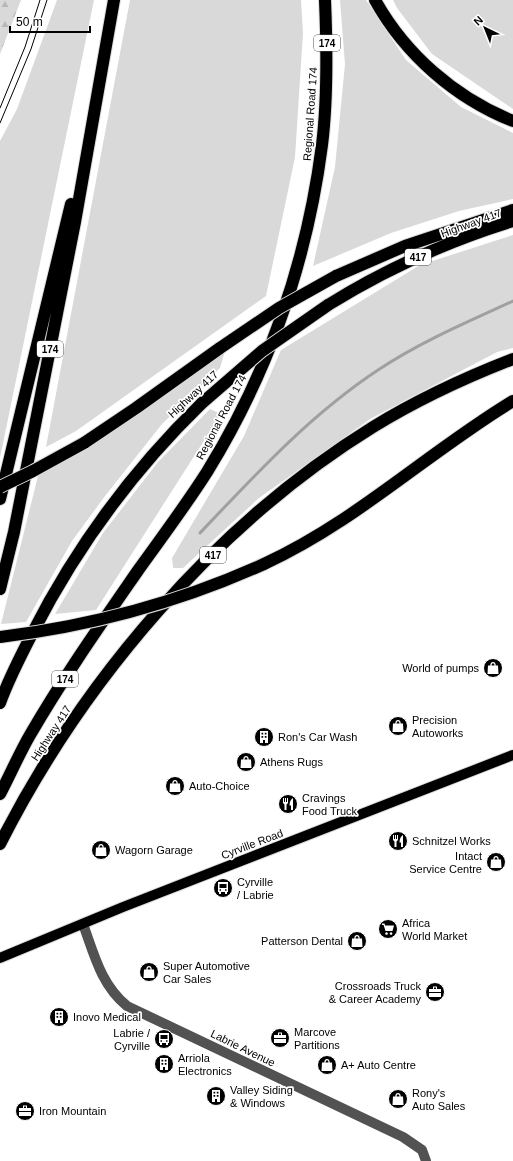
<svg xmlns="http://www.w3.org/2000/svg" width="513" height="1161" font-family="Helvetica,sans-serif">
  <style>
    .green { fill: #d9d9d9 }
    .forest { fill: url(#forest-firs) }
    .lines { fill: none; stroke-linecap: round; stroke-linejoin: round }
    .stream { stroke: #a0a0a0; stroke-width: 3 }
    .major-casing { stroke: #dbdbdb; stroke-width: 12 }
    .highway-casing { stroke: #dbdbdb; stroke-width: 14 }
    .minor { stroke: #525252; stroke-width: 10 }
    .major { stroke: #000; stroke-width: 10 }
    .highway { stroke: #000; stroke-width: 12 }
    .tram { stroke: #000; stroke-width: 1 }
    .highway-bridge-casing { stroke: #dbdbdb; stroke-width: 14; stroke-linecap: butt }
    .highway-bridge { stroke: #000; stroke-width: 12 }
    .labels { text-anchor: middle; stroke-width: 3.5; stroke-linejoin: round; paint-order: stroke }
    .shield { fill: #fff; stroke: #4c4c4c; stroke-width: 1 }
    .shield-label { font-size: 10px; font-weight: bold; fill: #000 }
    .street-label { font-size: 11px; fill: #000; stroke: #fff }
    .poi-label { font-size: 11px; fill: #000; stroke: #fff; text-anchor: start }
  </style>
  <defs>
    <pattern id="forest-firs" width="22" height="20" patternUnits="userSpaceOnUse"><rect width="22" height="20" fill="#d9d9d9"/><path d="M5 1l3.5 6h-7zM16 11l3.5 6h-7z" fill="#b8b8b8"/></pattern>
  </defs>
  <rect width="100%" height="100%" fill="#fff"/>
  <path class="green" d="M57,0H94L0,458V141L17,109Z
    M130,0H301L303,33L295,157L266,296L76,431L46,447Z
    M340,0H366L406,60L461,107L513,133V199L459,211L391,233L313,266L335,167L345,64Z
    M393,0H513V109L432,54L397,8Z
    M513,235V348L497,352L370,419L259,498L183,568H173L172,558L244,436L281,350L420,265Z
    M225,351L220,368L162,424L105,496L72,541L26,622L1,624L38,476L89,446Z
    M210,409L221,414L96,610L55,614L103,533L158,462Z"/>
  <path class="forest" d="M0,0H21L0,54Z"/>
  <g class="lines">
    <path class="stream" d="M200,533C256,474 310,415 378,370C420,342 467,322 513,301"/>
    <g class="major-casing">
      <path id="major" d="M0,958L123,907L513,755"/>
    </g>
    <g class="highway-casing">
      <path id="highway" d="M375,0C405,54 455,98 513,121
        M336,276L405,246L513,210
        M328,305C386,269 448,241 513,221
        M84,443L136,408L220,348
        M0,499L71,204
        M264,564C357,521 427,453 513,401
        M0,589L14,532L75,222L114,0
        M0,703C9,678 21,655 33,632C77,546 133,470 202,403
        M0,794C10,775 19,754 30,735C63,678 101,624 139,569C162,537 186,505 207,472C268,373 307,261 322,145C328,97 327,48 325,0
        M0,844C83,680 216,524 373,427C417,400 464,378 513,359"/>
    </g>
    <path class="minor" d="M83,924C94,954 101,985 127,1006L403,1137L422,1150L426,1161"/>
    <use href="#major" class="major"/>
    <use href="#highway" class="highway"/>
    <path class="tram" d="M0,108L25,47L40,0
      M0,123L31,49L47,0"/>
    <g class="highway-bridge-casing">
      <path id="highway-bridge" d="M220,348L279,308L336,276
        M202,403L262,351L328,305
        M0,487L33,471L84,443
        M0,637C92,626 180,602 264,564"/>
    </g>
    <use href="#highway-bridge" class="highway-bridge"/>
  </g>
  <defs>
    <g id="shop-disc" transform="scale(1)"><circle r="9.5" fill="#000" stroke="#fff"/><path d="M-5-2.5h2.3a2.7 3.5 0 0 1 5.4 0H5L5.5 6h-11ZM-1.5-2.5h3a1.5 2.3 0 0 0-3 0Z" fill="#fff"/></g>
    <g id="building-disc" transform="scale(1)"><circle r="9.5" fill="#000" stroke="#fff"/><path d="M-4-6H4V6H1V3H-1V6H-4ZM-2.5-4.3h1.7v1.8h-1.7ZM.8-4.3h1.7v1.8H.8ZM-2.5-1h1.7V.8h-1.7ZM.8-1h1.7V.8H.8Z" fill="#fff"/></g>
    <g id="restaurant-disc" transform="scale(1)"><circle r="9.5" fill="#000" stroke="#fff"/><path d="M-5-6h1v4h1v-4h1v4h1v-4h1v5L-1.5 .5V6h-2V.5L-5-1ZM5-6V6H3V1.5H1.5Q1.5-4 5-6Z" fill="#fff"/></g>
    <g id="bus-disc" transform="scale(1)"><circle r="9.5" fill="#000" stroke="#fff"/><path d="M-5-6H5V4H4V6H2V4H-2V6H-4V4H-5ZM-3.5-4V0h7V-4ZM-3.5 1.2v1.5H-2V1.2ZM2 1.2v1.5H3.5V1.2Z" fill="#fff"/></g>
    <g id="supermarket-disc" transform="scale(1)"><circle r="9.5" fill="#000" stroke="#fff"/><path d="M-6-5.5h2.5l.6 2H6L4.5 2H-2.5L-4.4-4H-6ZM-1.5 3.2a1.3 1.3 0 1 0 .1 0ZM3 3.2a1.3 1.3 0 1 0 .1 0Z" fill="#fff"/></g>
    <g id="office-disc" transform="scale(1)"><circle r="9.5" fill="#000" stroke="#fff"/><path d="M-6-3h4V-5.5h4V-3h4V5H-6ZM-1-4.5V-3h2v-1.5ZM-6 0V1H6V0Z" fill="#fff"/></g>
  </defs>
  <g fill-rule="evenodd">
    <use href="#shop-disc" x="493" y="668"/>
    <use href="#shop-disc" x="398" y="726"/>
    <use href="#building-disc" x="264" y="737"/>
    <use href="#shop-disc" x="246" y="762"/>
    <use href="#shop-disc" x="175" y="786"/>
    <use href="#restaurant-disc" x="288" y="804"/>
    <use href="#restaurant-disc" x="398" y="841"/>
    <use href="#shop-disc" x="101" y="850"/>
    <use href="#shop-disc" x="496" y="862"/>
    <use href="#bus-disc" x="223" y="888"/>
    <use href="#supermarket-disc" x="388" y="929"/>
    <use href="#shop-disc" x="357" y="941"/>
    <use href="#shop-disc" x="149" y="972"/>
    <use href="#office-disc" x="435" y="992"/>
    <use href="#building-disc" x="59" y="1017"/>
    <use href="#office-disc" x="280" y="1038"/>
    <use href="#bus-disc" x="164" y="1039"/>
    <use href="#building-disc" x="164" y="1064"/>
    <use href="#shop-disc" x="327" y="1065"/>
    <use href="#building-disc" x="216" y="1096"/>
    <use href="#shop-disc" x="398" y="1099"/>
    <use href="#office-disc" x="25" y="1111"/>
  </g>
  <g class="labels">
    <g class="shield">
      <rect x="314" y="35" width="26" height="16" rx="3"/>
      <rect x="405" y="249" width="26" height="16" rx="3"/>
      <rect x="37" y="341" width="26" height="16" rx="3"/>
      <rect x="200" y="547" width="26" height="16" rx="3"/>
      <rect x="52" y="671" width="26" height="16" rx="3"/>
    </g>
    <g class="shield-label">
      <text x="327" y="47">174</text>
      <text x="418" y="261">417</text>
      <text x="50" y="353">174</text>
      <text x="213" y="559">417</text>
      <text x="65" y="683">174</text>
    </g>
    <g class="street-label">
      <text transform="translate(310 114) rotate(-86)" y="4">Regional Road 174</text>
      <text transform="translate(471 223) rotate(-20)" y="4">Highway 417</text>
      <text transform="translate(193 394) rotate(-43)" y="4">Highway 417</text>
      <text transform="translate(221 417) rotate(-62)" y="4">Regional Road 174</text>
      <text transform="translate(51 733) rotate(-57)" y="4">Highway 417</text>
      <text transform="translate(252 844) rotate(-21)" y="4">Cyrville Road</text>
      <text transform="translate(243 1048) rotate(26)" y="4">Labrie Avenue</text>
    </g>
    <g class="poi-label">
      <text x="479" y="672" text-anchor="end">World of pumps</text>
      <text x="412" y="724">Precision<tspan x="412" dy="13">Autoworks</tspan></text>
      <text x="278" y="741">Ron's Car Wash</text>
      <text x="260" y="766">Athens Rugs</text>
      <text x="189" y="790">Auto-Choice</text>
      <text x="302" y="802">Cravings<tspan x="302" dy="13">Food Truck</tspan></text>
      <text x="412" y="845">Schnitzel Works</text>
      <text x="115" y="854">Wagorn Garage</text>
      <text x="482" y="860" text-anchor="end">Intact<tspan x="482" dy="13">Service Centre</tspan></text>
      <text x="237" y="886">Cyrville<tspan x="237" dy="13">/ Labrie</tspan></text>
      <text x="402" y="927">Africa<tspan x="402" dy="13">World Market</tspan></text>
      <text x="343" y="945" text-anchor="end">Patterson Dental</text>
      <text x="163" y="970">Super Automotive<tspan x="163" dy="13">Car Sales</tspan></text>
      <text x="421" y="990" text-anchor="end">Crossroads Truck<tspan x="421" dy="13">&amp; Career Academy</tspan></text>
      <text x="73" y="1021">Inovo Medical</text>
      <text x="294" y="1036">Marcove<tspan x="294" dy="13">Partitions</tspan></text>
      <text x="150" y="1037" text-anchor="end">Labrie /<tspan x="150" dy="13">Cyrville</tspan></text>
      <text x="178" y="1062">Arriola<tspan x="178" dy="13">Electronics</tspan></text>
      <text x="341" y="1069">A+ Auto Centre</text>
      <text x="230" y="1094">Valley Siding<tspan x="230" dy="13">&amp; Windows</tspan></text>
      <text x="412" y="1097">Rony's<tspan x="412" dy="13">Auto Sales</tspan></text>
      <text x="39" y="1115">Iron Mountain</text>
    </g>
  </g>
  <g transform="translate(485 28) rotate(317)" stroke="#ffffff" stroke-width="3" paint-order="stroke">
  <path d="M0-3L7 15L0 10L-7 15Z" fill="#000000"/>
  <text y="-6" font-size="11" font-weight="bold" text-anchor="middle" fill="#000000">N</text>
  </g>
  <path d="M10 26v6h80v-6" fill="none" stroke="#000000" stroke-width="2"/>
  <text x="16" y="26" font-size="12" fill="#000000" stroke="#ffffff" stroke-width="3" paint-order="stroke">50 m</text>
</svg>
